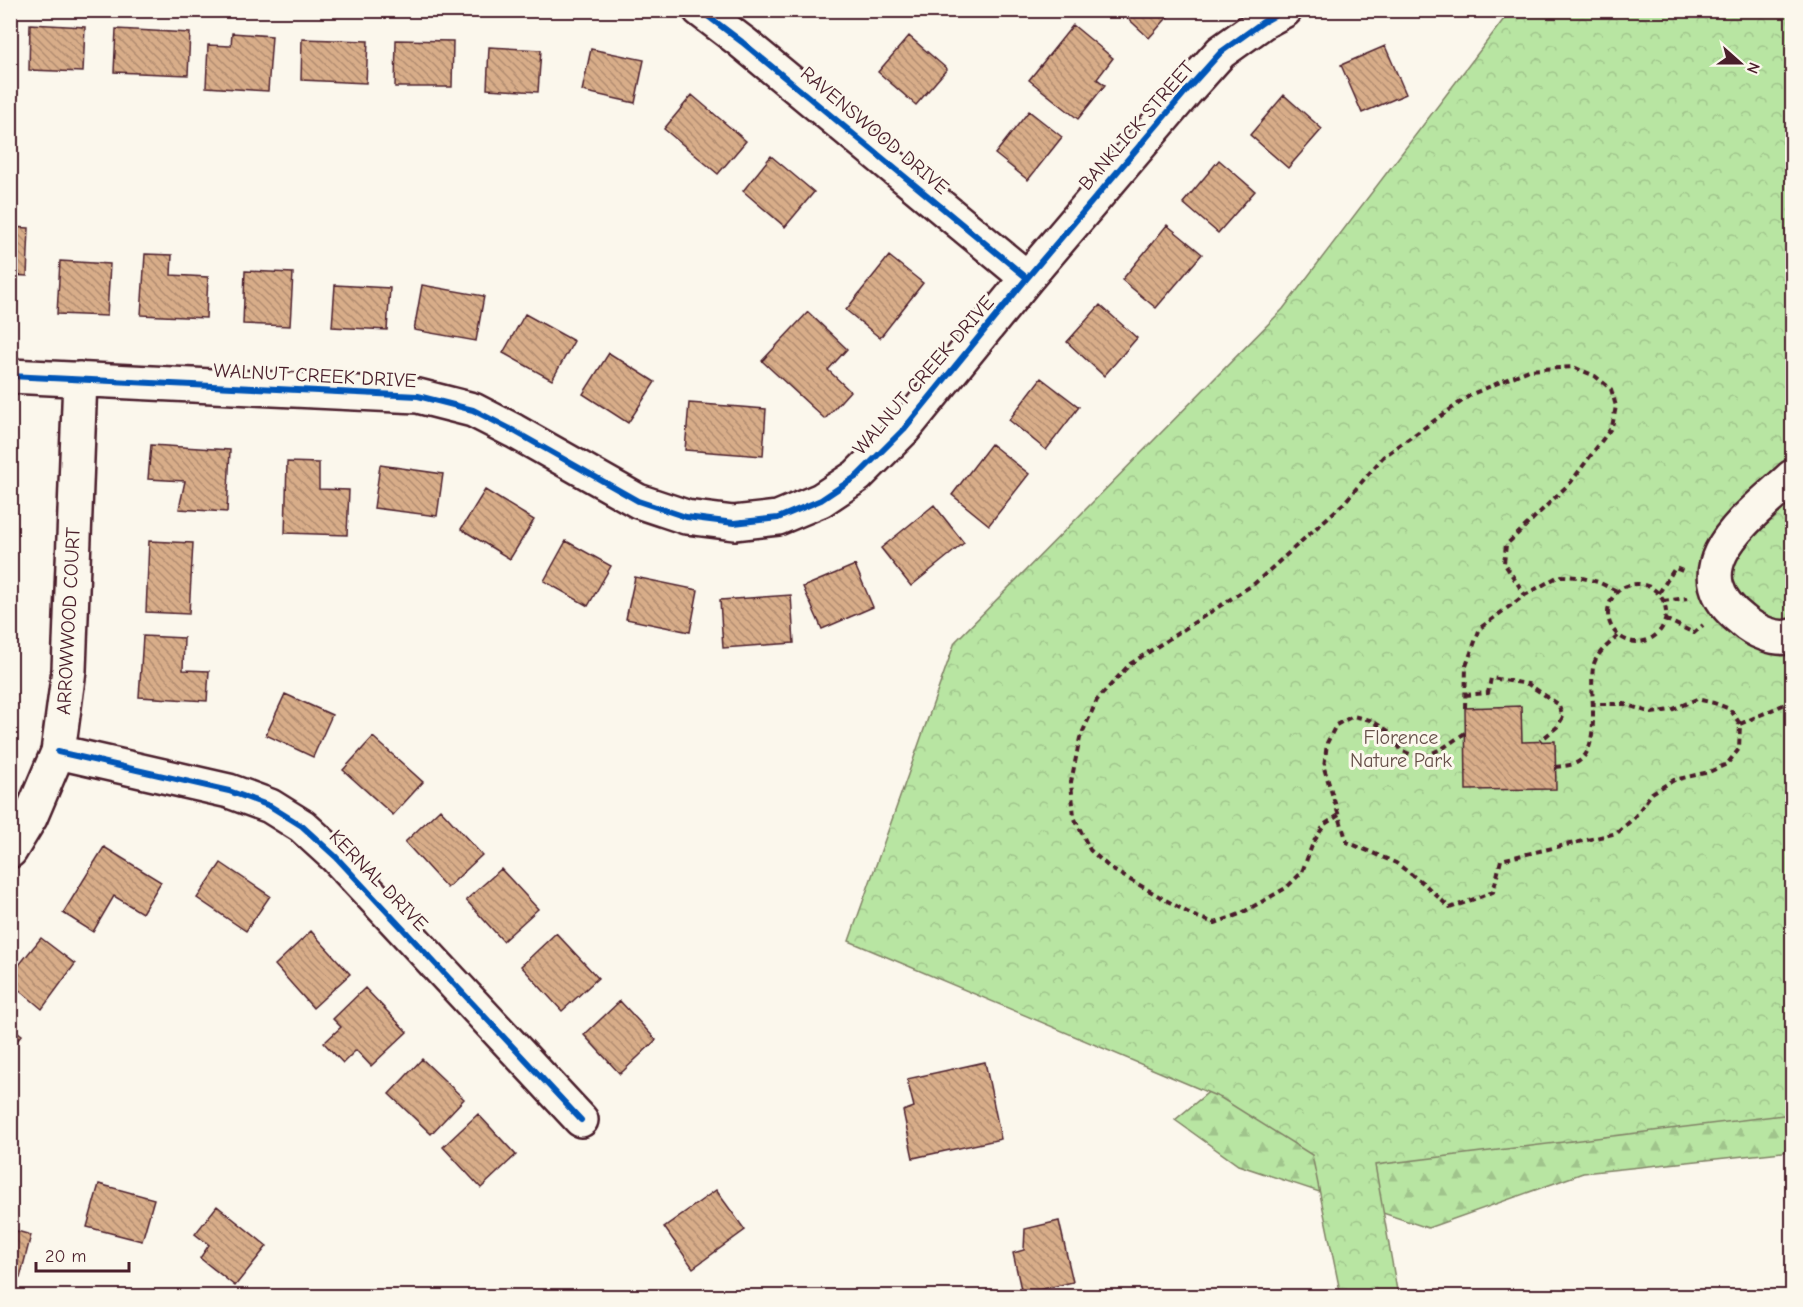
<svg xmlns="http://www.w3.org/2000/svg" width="1803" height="1307" font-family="'Comic Neue',sans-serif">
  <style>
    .forest { fill: url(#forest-firs); stroke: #818266; stroke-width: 1.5 }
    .park { fill: url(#park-crowns); stroke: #818266; stroke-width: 1.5 }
    .building { fill: url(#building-back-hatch); stroke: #4a1f2b; stroke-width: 1.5 }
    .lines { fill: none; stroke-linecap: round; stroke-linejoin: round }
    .minor-casing { stroke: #4a1f2b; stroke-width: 38 }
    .path { stroke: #4a1f2b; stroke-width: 4; stroke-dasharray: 6 4.5; stroke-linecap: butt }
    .minor { stroke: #fbf7ec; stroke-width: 33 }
    .cycleway-casing { stroke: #fbf7ec; stroke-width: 10 }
    .cycleway { stroke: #0057b8; stroke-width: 6 }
    .labels { text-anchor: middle; stroke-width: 6; stroke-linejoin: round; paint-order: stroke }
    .street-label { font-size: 20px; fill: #4a1f2b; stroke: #fbf7ec }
    .park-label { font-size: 20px; fill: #665049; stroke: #fbf7ec }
  </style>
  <defs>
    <pattern id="forest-firs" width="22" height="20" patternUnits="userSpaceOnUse" patternTransform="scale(1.5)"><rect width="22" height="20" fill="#b8e5a2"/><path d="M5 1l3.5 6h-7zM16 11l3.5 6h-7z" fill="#a0c48c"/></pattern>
    <pattern id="park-crowns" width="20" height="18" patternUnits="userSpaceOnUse" patternTransform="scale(1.5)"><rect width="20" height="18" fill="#b8e5a2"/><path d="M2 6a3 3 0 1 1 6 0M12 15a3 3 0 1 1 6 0" fill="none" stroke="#a0c48c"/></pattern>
    <pattern id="building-back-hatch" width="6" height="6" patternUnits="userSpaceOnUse" patternTransform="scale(1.5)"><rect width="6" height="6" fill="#d8ad89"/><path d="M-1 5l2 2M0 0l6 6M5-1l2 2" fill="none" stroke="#b18c70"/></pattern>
  </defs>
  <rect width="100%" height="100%" fill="#fbf7ec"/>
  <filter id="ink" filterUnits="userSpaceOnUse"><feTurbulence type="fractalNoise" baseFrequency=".0167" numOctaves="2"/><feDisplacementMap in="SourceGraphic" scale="12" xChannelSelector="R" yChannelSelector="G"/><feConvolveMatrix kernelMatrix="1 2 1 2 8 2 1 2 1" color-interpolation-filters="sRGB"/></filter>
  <g filter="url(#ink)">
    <path class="forest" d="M1792,869V1151L1583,1173L1428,1228L1238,1165L1175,1120L1315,1003Z"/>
    <path class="park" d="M1510,11H1792V1114L1375,1165L1398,1296H1341L1312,1155L1221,1098L849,941L955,642L1283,309Z"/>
    <path class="building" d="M1119,10H1174L1149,38Z
      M30,24L85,27L83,72L29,70Z
      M1073,25L1113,58L1097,79L1105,85L1078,119L1029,80Z
      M116,29L190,33L188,75L114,72Z
      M232,33L272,36L268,91L206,87L208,45L231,46Z
      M909,36L947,69L916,105L878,72Z
      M302,39L368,41L366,83L301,80Z
      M396,40L453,41L452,87H395Z
      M1385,46L1406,94L1362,113L1341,65Z
      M489,47L541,50L538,92L487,89Z
      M591,49L644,60L635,103L582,91Z
      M692,95L746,141L718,174L664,129Z
      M1284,95L1322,129L1288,168L1250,135Z
      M1029,111L1062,137L1028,180L995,154Z
      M771,156L814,192L785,227L743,191Z
      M1219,160L1255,191L1218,233L1183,203Z
      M1167,225L1202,254L1156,308L1122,280Z
      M10,227L29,228L27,276L10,275Z
      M145,254L172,255L171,275L208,277L206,318L141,315Z
      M889,256L923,283L880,338L846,310Z
      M60,261L110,264L107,316L57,314Z
      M245,271L293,273L290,326L243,324Z
      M335,285L390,288L387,330L332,327Z
      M422,285L484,296L476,341L414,330Z
      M1100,305L1137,338L1104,376L1067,342Z
      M808,312L847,349L828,370L850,391L825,419L762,361Z
      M525,314L574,341L552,380L503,353Z
      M609,353L655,382L628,423L583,394Z
      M1041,378L1079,407L1046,450L1009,420Z
      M689,403L766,409L763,456L685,450Z
      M991,444L1029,474L989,525L952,495Z
      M151,445L230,450L227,512L179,509L185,481L148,479Z
      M287,462L319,463V489L349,490L347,535L285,533Z
      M380,465L443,474L437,516L374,508Z
      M485,490L534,520L510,559L461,529Z
      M934,505L964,543L911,586L881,548Z
      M149,541L193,543L189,614L146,612Z
      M566,541L611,566L588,606L544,581Z
      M855,565L873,607L822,629L803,587Z
      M635,577L698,590L690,632L626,619Z
      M791,595L794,643L723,648L720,600Z
      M143,636L184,638L183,670L209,671L207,701L139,697Z
      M285,694L332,715L313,757L266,735Z
      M1521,706L1522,742L1555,741L1556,789L1466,790L1465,708Z
      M373,737L423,782L393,815L343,770Z
      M440,809L482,855L447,888L405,842Z
      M104,847L161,882L142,913L114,896L93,932L63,913Z
      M221,863L270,896L246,931L197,898Z
      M501,869L538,909L503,941L466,900Z
      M311,931L350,974L313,1008L275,965Z
      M556,933L598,978L562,1011L521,966Z
      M41,938L75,964L42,1009L10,982V976Z
      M365,988L407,1032L371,1066L356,1050L343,1063L324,1043L341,1027L333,1019Z
      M620,1001L656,1040L620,1074L584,1035Z
      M10,1026L22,1035L10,1049Z
      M422,1059L464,1099L431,1134L389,1094Z
      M985,1062L1001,1139L913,1158L903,1111L914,1107L907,1079Z
      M478,1114L516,1155L481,1188L443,1147Z
      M99,1184L154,1199L142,1241L87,1227Z
      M716,1190L745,1230L693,1268L664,1227Z
      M217,1206L267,1246L235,1286L200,1258L209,1245L195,1234Z
      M1059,1221L1073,1282L1022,1294L1013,1253L1024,1250L1025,1229Z
      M10,1229L31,1235L20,1278L10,1276Z"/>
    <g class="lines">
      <g class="minor-casing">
        <path id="minor" d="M700,10L742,42L1027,278
          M10,376L418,396L473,410L514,431L638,501L686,517L734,523L778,518L821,500L857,476L904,429L1027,278L1186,91L1221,52L1263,22L1285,10
          M1792,477C1752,515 1674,567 1742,620C1754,631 1776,641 1792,636
          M58,752L229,791L270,806L302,826L336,857L581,1120
          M10,851L30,818L58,752L69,670L80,379"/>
      </g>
      <path class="path" d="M1608 613a29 29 0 1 1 58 0a29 29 0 1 1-58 0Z
        M1659,593L1675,568L1685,572
        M1663,601L1688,598
        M1665,619L1694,633L1703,625
        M1465,695L1488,693L1491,678L1528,684L1558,704L1563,717L1557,727L1540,741
        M1465,708L1466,666L1480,628L1525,595L1559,576L1579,577L1598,582L1617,591
        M1740,724L1792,701
        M1465,733L1443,748L1421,758L1402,751L1387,730L1370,720L1353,716L1336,725L1327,743L1324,768L1347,842L1396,863L1423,883L1450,908L1493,892L1501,860L1617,833L1634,818L1652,793L1674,780L1709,772L1727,764L1739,749L1740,724L1730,709L1714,703L1697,699L1671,710L1652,713L1624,704H1592
        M1555,767C1563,766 1571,766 1578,762C1602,747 1589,693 1593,668C1595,654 1608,645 1618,636
        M1339,815L1325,824L1313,843L1302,872L1286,888L1240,914L1215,923L1194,916L1111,869L1090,850L1074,817L1071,782L1080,738L1097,700L1130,664L1254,584L1344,503L1383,457L1472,394L1529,370L1573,367L1595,376L1611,389L1616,406L1612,427L1571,482L1506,545L1504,563L1525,595"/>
      <use href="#minor" class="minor"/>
      <g class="cycleway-casing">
        <path id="cycleway" d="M700,10L742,42L1027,278
          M10,376L418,396L473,410L514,431L638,501L686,517L734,523L778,518L821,500L857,476L904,429L1027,278L1186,91L1221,52L1263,22L1285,10
          M58,752L229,791L270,806L302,826L336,857L581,1120"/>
      </g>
      <use href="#cycleway" class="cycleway"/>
    </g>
  </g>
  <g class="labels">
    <g class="street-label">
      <text transform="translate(1136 125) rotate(-49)" y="7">BANKLICK STREET</text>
      <text transform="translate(875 130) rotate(40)" y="7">RAVENSWOOD DRIVE</text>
      <text transform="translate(315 375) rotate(3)" y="7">WALNUT CREEK DRIVE</text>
      <text transform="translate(923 375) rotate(-49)" y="7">WALNUT CREEK DRIVE</text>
      <text transform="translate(68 621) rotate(-87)" y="7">ARROWWOOD COURT</text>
      <text transform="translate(379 880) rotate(46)" y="7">KERNAL DRIVE</text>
    </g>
    <g class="park-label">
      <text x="1401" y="744">Florence<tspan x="1401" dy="23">Nature Park</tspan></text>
    </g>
  </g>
  <rect width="1803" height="1307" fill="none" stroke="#fbf7ec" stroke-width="36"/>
  <rect x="18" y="18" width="1767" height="1271" fill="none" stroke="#4a1f2b" stroke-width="2" filter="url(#ink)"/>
  <g transform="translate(1740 63) rotate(111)" stroke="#fbf7ec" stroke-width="4.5" paint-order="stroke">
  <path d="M0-4.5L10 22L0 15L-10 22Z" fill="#4a1f2b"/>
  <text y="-9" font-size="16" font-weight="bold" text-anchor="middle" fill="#4a1f2b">N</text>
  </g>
  <path d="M36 1262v9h93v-9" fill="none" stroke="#4a1f2b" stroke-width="3"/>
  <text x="45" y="1262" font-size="18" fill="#4a1f2b" stroke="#fbf7ec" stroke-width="4.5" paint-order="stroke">20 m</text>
</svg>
